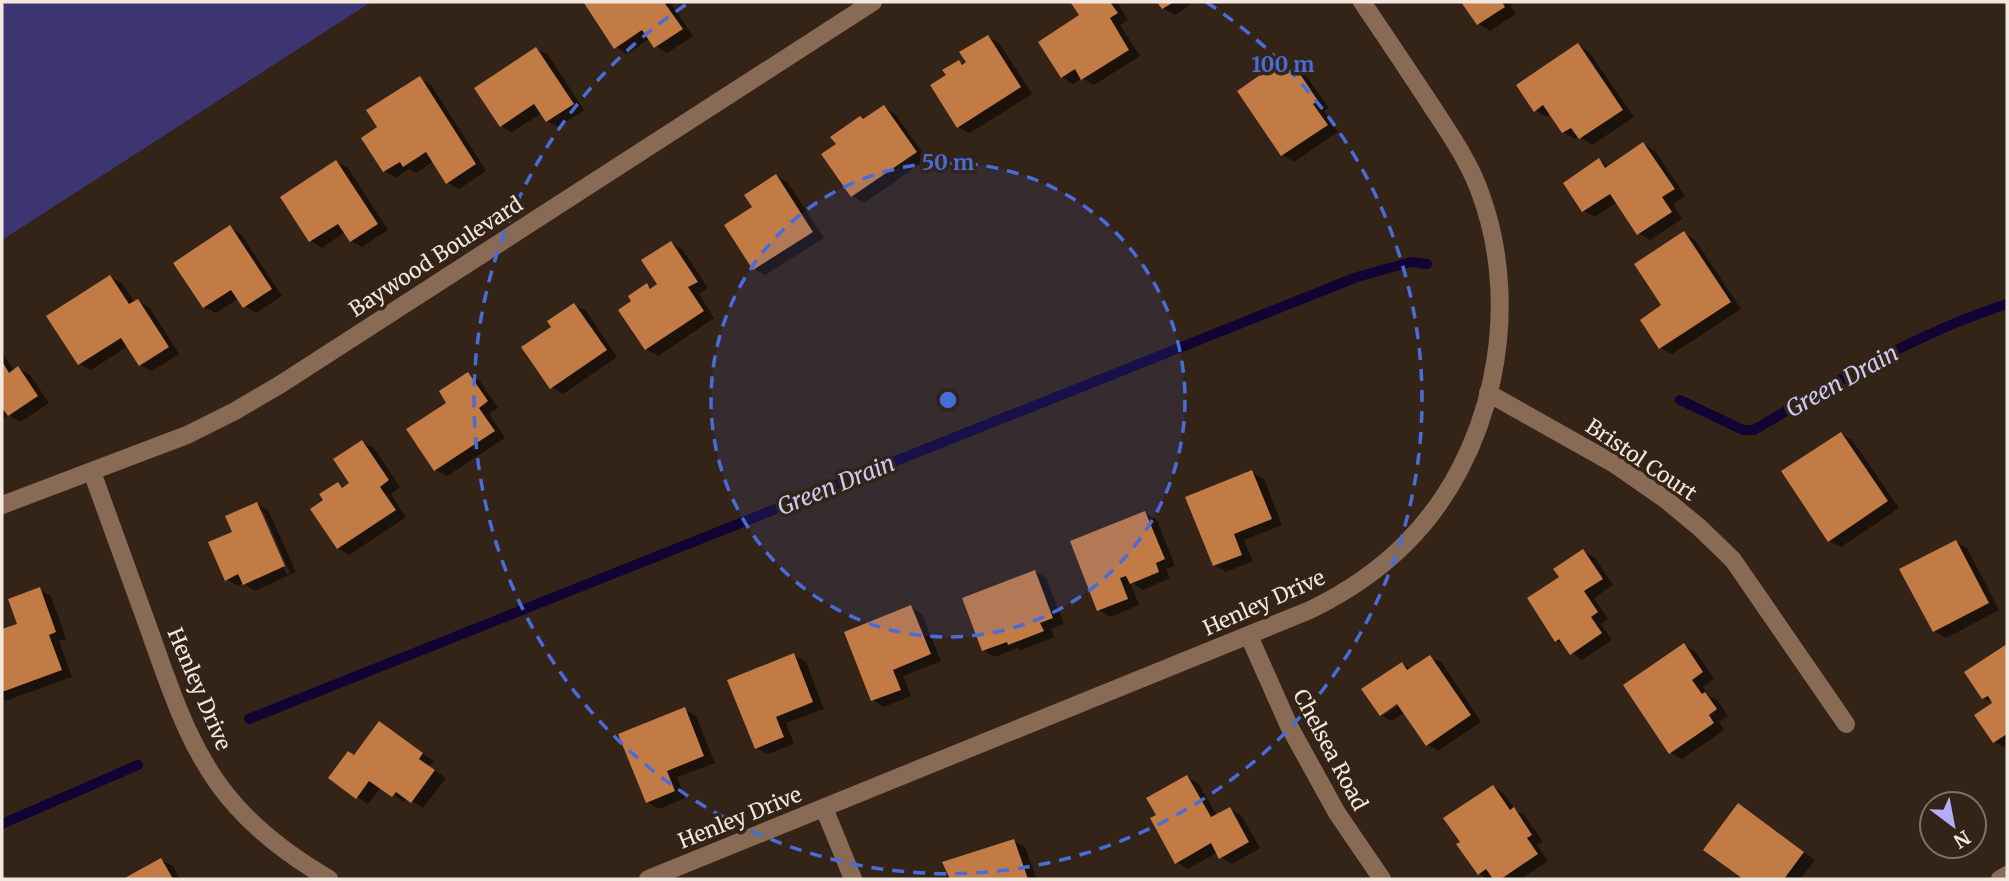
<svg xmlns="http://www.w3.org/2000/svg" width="2009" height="881" font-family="Merriweather,serif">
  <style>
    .green { fill: #3d3571 }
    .shadow { fill: #0007; fill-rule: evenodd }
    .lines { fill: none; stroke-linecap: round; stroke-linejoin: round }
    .stream { stroke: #110435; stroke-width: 10 }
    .building { fill: #c27b45 }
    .minor { stroke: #896a55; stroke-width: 18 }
    .ring { fill: none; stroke: #486dda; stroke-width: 3.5; stroke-dasharray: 12 9 }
    .labels { text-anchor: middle; stroke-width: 7; stroke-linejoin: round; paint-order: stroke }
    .street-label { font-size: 21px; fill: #f3e8e0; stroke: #342317 }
    .water-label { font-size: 23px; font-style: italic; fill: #cdcbf5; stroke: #342317 }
    .centre { fill: #486dda; stroke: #342317; stroke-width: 3.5 }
    .ring-label { font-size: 21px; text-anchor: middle; font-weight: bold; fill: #486dda; stroke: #342317; stroke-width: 7; stroke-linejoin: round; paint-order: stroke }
  </style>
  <rect width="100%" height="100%" fill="#342317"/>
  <path class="green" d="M2,2H371L2,240Z"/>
  <path class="shadow" d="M589,2H670L693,36L667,53L656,46L650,38L627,54L616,47L587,3Z
    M1076,2H1117L1128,20L1120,25L1140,56L1094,85L1082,78L1073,84L1062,77L1081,16L1073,3Z
    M1160,2H1195L1175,15L1163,8Z
    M1464,2H1516L1510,6L1516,14L1490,31L1479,24Z
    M988,37L999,43L1032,94L970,133L958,127L948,76L959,62L965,65Z
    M1578,45L1589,52L1634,117L1592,145L1579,136L1575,139L1563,132L1551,114L1547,117L1535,110Z
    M536,49L548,55L584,110L558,127L547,121L542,113L512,132L501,126Z
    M1279,64L1292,73L1296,70L1307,77L1329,108L1324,111L1338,132L1294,162L1283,155L1239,91Z
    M420,78L431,85L486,171L459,189L447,182L434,161L416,173L409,169L396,178L385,171L364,138L380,128Z
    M884,107L895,114L927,159L864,203L853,196L824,154Z
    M1643,144L1655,151L1685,196L1673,204L1682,219L1650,240L1638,233L1617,202L1595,217L1584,211L1599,160L1610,167Z
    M336,162L348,168L388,230L362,247L351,241L345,232L322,248L311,241Z
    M777,176L788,183L824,238L765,275L754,269Z
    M230,228L241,234L282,296L256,313L245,306L239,298L216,313L204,307Z
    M1684,233L1695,240L1741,309L1672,354L1660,348L1664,306Z
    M671,243L682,249L708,288L699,294L714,318L658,356L646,349L634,301L647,285L653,289L660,285Z
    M110,277L122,283L135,303L138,301L150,308L179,354L152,371L140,365L128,346L91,370L79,364Z
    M574,305L586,311L617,357L563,394L551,387Z
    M2,352L14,371L18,368L30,375L49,403L20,422L9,415L2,420Z
    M468,374L479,380L498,408L489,414L505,438L447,476L435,470L449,403Z
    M1841,434L1852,440L1899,508L1841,547L1829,541Z
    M362,442L374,448L400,487L391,494L406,517L349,555L338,548L326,500L338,484L345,488L352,483Z
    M1252,472L1264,479L1282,525L1244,540L1253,561L1226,572L1214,565Z
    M257,504L268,510L296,572L255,591L243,583L238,586L226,579L234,533ZM259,511H263L290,573L287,575Z
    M1145,513L1157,520L1175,566L1166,569L1170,578L1143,590L1130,582L1139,605L1110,617L1099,610Z
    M1956,542L1967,548L1999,610L1946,638L1934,631Z
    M1583,551L1595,558L1613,585L1594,598L1608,619L1601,624L1612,640L1582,660L1556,640L1561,578Z
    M1035,571L1046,578L1064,624L1051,629L1054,637L1021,650L1017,648L995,657L984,650Z
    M39,589L51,596L66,639L59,641L72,677L5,701L2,699V631L19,625Z
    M911,607L922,614L941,661L903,676L911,696L884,707L873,700Z
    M1684,645L1696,652L1714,679L1703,687L1709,696L1717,700L1728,716L1719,722L1724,730L1682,759L1670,752Z
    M2007,646V748H2006L1994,742V704L1983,698L1967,672Z
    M794,655L806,662L824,709L786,723L794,744L768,754L756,748Z
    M1430,657L1442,663L1481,722L1438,751L1427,744L1405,712L1392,721L1381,715L1402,664L1411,669ZM1404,697L1406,700L1383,716V711Z
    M684,709L696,716L715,763L677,777L685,798L659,809L647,802Z
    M389,731L434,761L429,766L446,778L423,808L407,798L404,802L381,787L368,804L357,797L355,756Z
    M1187,777L1199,784L1217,816L1230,809L1241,815L1260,848L1232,864L1220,857L1218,852L1188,869L1177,862L1158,816Z
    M1493,787L1504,794L1515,810L1525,816L1543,842L1537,845L1548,861L1521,879H1488L1479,874Z
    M1750,812L1815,860L1800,879H1746L1706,850Z
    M1014,841L1025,847L1037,879H952L944,863Z
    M161,860L173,866L180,879H127Z"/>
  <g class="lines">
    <path class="stream" d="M1680,400L1743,430H1754C1835,382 1917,333 2007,304
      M249,719L1357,277L1411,262L1427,264
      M2,824L138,765"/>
  </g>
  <path class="building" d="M586,2H664L683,29L654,48L642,30L614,49L584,3Z
    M1073,2H1110L1118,13L1110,18L1129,50L1081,80L1075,69L1061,78L1038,42L1079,15L1071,3Z
    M1157,2H1174L1162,9Z
    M1461,2H1502L1505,7L1477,25Z
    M988,35L1021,87L957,128L930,85L946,75L942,70L959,60L962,65L966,62L959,52Z
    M1578,43L1623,110L1579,139L1571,128L1562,133L1543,105L1534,112L1516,85Z
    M536,47L574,104L546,122L534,104L500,127L474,88Z
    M1279,62L1287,74L1296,68L1318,101L1313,104L1328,125L1281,156L1237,91Z
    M420,76L476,164L446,184L426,152L403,167L400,162L383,172L361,138L377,127L366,110Z
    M884,105L917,152L851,197L821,154L836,144L830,137L860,116L863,119Z
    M1643,142L1675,189L1662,197L1672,212L1637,235L1610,194L1582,212L1563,183L1599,158L1605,168Z
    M336,160L378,224L350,242L338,224L309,242L280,197Z
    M776,174L813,232L753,270L724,225L752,207L744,195Z
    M230,225L272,289L243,308L231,290L203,308L173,263Z
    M1684,231L1731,302L1659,349L1640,320L1661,305L1634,264Z
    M671,241L698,282L688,287L704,311L645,350L618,310L631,301L628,296L647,283L650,289L657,284L641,260Z
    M110,275L129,304L138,299L169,347L139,366L121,338L78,365L46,316Z
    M574,303L607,350L550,389L521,347L551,327L547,321Z
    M2,361L9,373L18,366L38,396L8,416L2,408Z
    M468,372L488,401L479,408L495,431L434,471L406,429L446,403L439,391Z
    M1841,432L1888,501L1828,542L1781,471Z
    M362,440L389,480L380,487L396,510L337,549L310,509L323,500L319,494L338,482L342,488L349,483L333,459Z
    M1252,470L1272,519L1234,534L1242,555L1213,566L1185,497Z
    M257,502L285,566L243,585L238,574L225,581L208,542L232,532L225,516Z
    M1145,511L1165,559L1156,563L1159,572L1130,584L1126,576L1120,578L1128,599L1097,611L1070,541Z
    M1956,540L1989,603L1933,632L1899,569Z
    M1583,549L1603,579L1584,591L1598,612L1591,617L1602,633L1570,655L1559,639L1555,642L1527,598L1559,577L1553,569Z
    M1035,570L1053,618L1040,623L1044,631L1008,645L1007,642L982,651L962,598Z
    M40,587L56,632L49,635L62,670L2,692V629L17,624L8,599Z
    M911,605L931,654L893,670L901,690L871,701L844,632Z
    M1684,643L1703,672L1692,680L1702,694L1705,692L1717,709L1709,715L1714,723L1669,754L1623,685Z
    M2007,644V734L1993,743L1974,715L1992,703L1988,696L1982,699L1964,672Z
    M794,653L813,702L776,717L784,737L755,749L727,680Z
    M1430,655L1471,715L1426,746L1397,704L1380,716L1361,689L1402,662L1407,670Z
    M685,707L704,756L667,771L675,791L646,803L618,734Z
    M379,721L423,753L419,759L435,770L411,803L396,792L392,797L369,781L356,799L328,778L348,751L354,755Z
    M1187,775L1211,817L1230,807L1249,842L1219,859L1211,843L1175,864L1150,818L1156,815L1146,798Z
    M1493,785L1510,810L1514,807L1532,835L1527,838L1538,854L1501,879H1493L1486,869L1478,875L1456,844L1460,842L1443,818Z
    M1738,803L1804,852L1784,879H1743L1703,850Z
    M1014,839L1028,879H950L942,862Z
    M161,858L173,879H123Z"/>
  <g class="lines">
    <path class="minor" d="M1488,393L1616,465L1665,499L1700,528L1733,560L1846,724
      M92,472C112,526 131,579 150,632C172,694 192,758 237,807C264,837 295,859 329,879
      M2,505L187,435L235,411L281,384L873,2
      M1249,636L1289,726L1337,813L1382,879
      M824,808L853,879
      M648,879L1310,610C1345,593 1377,572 1405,544C1493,457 1523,311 1481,195C1469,160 1447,130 1427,99C1405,66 1384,34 1362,2
      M2000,879L2007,875"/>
  </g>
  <circle cx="948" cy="400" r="237" fill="#486dda" fill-opacity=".12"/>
  <g class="ring">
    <circle cx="948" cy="400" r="237"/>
    <path d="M1206 2A474 474 0 1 1 690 2"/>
  </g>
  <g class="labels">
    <g class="street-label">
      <text transform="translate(436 257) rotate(-33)" y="7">Baywood Boulevard</text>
      <text transform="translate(1641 460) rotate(34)" y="7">Bristol Court</text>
      <text transform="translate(1264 603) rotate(-24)" y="7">Henley Drive</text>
      <text transform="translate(199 689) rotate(67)" y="7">Henley Drive</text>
      <text transform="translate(1330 750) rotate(62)" y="7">Chelsea Road</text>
      <text transform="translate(740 818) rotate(-22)" y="7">Henley Drive</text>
    </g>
    <g class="water-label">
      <text transform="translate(1842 381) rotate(-29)" y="8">Green Drain</text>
      <text transform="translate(836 485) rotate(-22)" y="8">Green Drain</text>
    </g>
  </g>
  <circle cx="948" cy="400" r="10" class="centre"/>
  <g class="ring-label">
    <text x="1283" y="72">100 m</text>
    <text x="948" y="170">50 m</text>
  </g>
  <rect width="2009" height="881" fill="none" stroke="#f3e8e0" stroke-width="7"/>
  <g transform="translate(1953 825) rotate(148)"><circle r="33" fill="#342317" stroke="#807267" stroke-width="2"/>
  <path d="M0-5L12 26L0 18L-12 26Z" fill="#b2adf9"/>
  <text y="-10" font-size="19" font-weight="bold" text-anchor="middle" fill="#f3e8e0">N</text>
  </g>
</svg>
